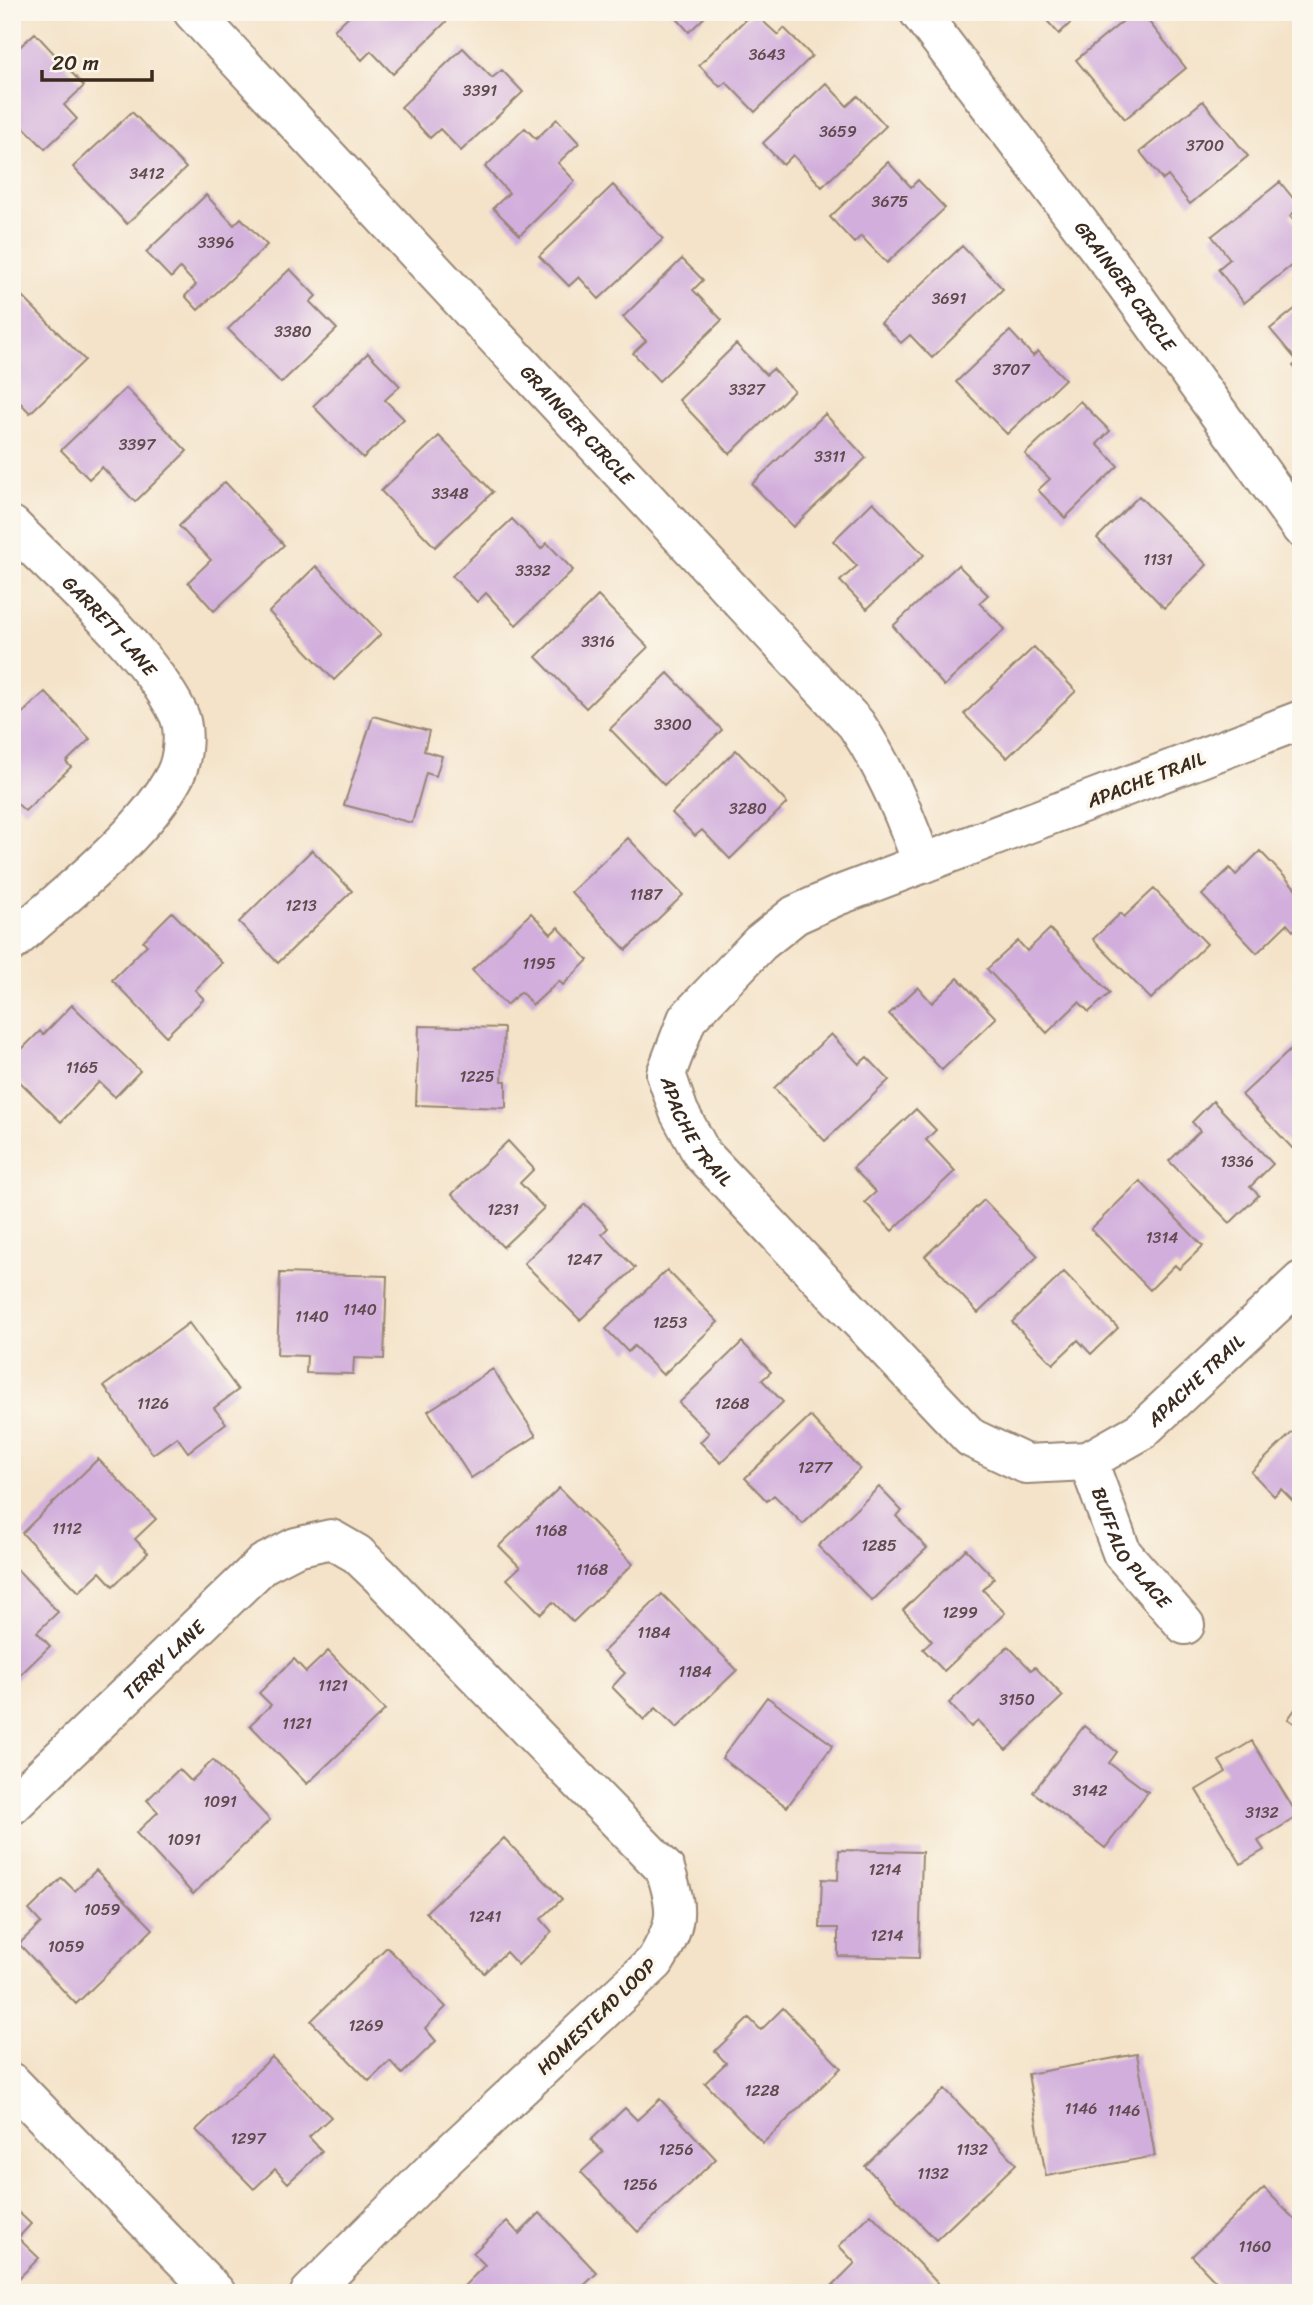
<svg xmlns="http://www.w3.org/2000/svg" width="1313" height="2305" font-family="Sriracha,sans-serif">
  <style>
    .building { fill: #d1aedc }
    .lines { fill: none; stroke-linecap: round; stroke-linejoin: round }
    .street-casing { stroke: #988674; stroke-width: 42 }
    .street { stroke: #fff; stroke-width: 38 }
    .labels { text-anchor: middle; stroke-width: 7; stroke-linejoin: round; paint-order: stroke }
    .number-label { font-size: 16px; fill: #604b4e }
    .street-label { font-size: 19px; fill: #3b2a1e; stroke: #fbf7ec }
  </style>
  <rect width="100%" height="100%" fill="#fbf7ec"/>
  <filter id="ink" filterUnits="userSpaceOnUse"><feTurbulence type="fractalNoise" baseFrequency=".0143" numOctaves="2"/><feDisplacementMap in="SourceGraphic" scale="14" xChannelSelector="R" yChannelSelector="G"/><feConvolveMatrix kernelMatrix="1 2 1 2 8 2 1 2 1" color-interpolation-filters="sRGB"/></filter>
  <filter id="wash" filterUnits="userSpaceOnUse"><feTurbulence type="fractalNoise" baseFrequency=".00686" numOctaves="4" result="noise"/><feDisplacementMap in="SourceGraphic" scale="28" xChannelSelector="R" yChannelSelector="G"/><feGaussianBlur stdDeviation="1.57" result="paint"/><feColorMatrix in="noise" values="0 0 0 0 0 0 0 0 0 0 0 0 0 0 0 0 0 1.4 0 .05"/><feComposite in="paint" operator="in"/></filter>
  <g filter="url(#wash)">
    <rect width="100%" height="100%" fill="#f4e3c9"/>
    <g id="blocks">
      <path class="building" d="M353,12H456L393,74L371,51L362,60L334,30Z
        M671,12H710L689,32Z
        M753,12L778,35L784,28L812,56L755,112L726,82L720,87L699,65Z
        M1039,12H1082L1059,34Z
        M1134,12H1141L1186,68L1125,119L1076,60Z
        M35,33L84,86L64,105L77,119L45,149L12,115V54Z
        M463,48L492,78L502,70L523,92L461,151L440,129L430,138L401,107Z
        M826,83L847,106L858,96L886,126L822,187L793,155L783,165L763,143Z
        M1203,101L1248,156L1190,204L1168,176L1163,180L1140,152Z
        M132,112L186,168L127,224L73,167Z
        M557,119L579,143L558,163L575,181L520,235L493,208L509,193L485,167L525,128L536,139Z
        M888,162L911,187L918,180L945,208L887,263L861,236L854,243L830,217Z
        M1280,182L1300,207L1290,216L1301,230V258L1244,303L1218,269L1230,259L1212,236Z
        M613,185L663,239L599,299L579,277L569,286L539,256Z
        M206,195L234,225L241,218L267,245L198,310L185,296L196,285L180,268L171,278L146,252Z
        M962,246L1003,289L932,358L910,335L901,343L881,323Z
        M682,259L703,280L693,290L722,320L659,381L633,353L646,341L623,317Z
        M290,269L316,296L310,302L337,329L281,383L228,329Z
        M21,295L85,360L30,413L12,394V384L16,380L12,377V304Z
        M1301,304V376L1293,366L1298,362L1270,329Z
        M1010,331L1033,356L1038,351L1065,379L1007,434L956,382Z
        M736,344L766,375L773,369L794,391L730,454L679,400Z
        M368,353L400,386L385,400L404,419L363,458L313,406Z
        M126,388L187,451L135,502L102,467L89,479L61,450Z
        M1080,401L1110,431L1097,444L1118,466L1065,518L1038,490L1050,479L1025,454Z
        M825,414L866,458L793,527L752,484Z
        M439,436L493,492L435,547L381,491Z
        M225,482L284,545L214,611L188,582L211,560L179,526Z
        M1139,496L1207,565L1164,608L1097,538Z
        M873,502L924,555L867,609L840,581L857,566L833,541Z
        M512,519L541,549L547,543L573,570L516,625L486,593L477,602L452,576Z
        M958,565L988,595L979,603L1005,629L944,686L893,626Z
        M316,566L381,634L334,680L269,612Z
        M598,596L648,647L586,708L536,657Z
        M1034,647L1076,691L1007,758L964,714Z
        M668,673L722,730L664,785L610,729Z
        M45,692L90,739L66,762L71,767L25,811L12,799V723Z
        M373,716L429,731L424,751L442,756L436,776L426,773L412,823L344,805Z
        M736,750L787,803L730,859L702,830L695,836L672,813Z
        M628,838L683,895L626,950L571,892Z
        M312,850L352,891L278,963L239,922Z
        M1260,851L1301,894V923L1293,931L1287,924L1257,953L1202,895L1230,868L1236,875Z
        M1154,889L1207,944L1151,999L1093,939L1121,913L1124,917Z
        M172,912L222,963L195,990L204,999L166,1036L112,980L147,945L143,941Z
        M531,913L551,934L558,927L588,960L563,985L559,981L533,1005L521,992L506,1005L472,970Z
        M1050,929L1110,993L1089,1012L1079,1002L1047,1033L987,969L1018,941L1027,951Z
        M958,978L996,1018L942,1070L889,1014L918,987L932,1003Z
        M72,1005L140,1071L115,1097L99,1082L61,1122L12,1074V1059L40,1031L43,1035Z
        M419,1026L504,1028L502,1081H506V1108L416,1105Z
        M831,1034L859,1064L867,1057L889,1080L825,1141L774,1088Z
        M1299,1042L1301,1143L1294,1150L1242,1095Z
        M1213,1101L1273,1164L1250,1187L1259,1195L1230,1223L1169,1161L1200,1131L1192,1122Z
        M916,1109L936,1130L926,1140L955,1171L892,1231L865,1202L876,1192L853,1168Z
        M12,1129L20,1137L12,1145Z
        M508,1141L534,1169L520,1183L544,1208L503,1247L452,1194Z
        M1140,1181L1203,1246L1179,1269L1175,1265L1150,1290L1091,1229Z
        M984,1200L1038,1256L978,1313L925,1256Z
        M585,1204L608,1228L602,1234L635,1268L580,1320L524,1263Z
        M667,1270L718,1322L663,1375L634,1346L628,1352L606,1329Z
        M1064,1272L1118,1328L1091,1354L1078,1340L1053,1364L1012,1322Z
        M280,1273L387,1276L384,1359L354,1358L353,1374L306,1373L307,1356L277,1355Z
        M189,1323L238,1390L214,1408L226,1423L188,1452L177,1437L153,1454L104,1386Z
        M742,1342L771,1372L762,1380L783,1402L721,1463L700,1442L709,1433L679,1403Z
        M493,1369L536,1436L471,1478L428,1411Z
        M810,1416L860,1469L803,1524L774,1495L767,1501L745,1478Z
        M1301,1424V1509L1281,1489L1274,1496L1251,1472Z
        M98,1459L156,1519L135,1539L148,1553L113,1586L100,1572L79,1592L22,1533Z
        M879,1487L902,1511L896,1516L927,1548L872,1601L818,1546Z
        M559,1488L633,1564L573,1622L553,1602L541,1614L507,1579L520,1567L499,1546Z
        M966,1549L994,1578L983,1590L1005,1613L944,1671L923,1649L932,1641L903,1610Z
        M12,1564L58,1612L37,1632L50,1646L16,1679L12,1675Z
        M662,1594L737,1670L677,1728L656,1708L644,1720L612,1687L625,1673L603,1652Z
        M1008,1646L1031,1670L1035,1667L1063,1696L1006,1750L978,1721L971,1727L949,1703Z
        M328,1651L385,1710L307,1784L250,1725L271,1705L259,1693L294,1659L306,1672Z
        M767,1697L833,1745L787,1807L722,1758Z
        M1301,1701V1728L1288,1719Z
        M1084,1726L1117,1752L1109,1763L1148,1792L1105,1848L1033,1792Z
        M1252,1741L1298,1816L1258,1841L1264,1850L1241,1864L1196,1790L1226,1772L1219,1761Z
        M213,1760L270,1820L193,1894L136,1833L158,1812L147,1800L179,1769L191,1781Z
        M504,1838L562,1899L541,1919L552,1932L518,1965L506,1952L484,1973L426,1912Z
        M839,1850L922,1852L919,1958L838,1956V1928H820L822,1879L838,1880Z
        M96,1870L153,1929L76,2004L19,1944L41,1923L29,1910L62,1878L75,1891Z
        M387,1947L446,2007L425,2028L436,2041L402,2074L390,2061L369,2081L311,2021Z
        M783,2008L841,2068L763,2143L705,2083L726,2063L715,2051L749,2018L761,2030Z
        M1137,2054L1155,2156L1046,2176L1028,2074Z
        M272,2057L331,2117L309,2137L322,2151L288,2183L275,2169L254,2189L196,2130Z
        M945,2089L1016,2164L936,2240L865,2166Z
        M660,2099L716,2159L638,2232L581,2172L603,2152L591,2140L625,2108L637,2120Z
        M1264,2188L1301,2226V2293H1227L1192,2256Z
        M12,2206L31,2224L18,2238L39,2258L12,2285Z
        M540,2213L597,2273L576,2293H471L464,2286L485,2265L473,2253L507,2221L519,2234Z
        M871,2214L947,2293H825L855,2263L839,2246Z"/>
    </g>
  </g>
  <g filter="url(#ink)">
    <use href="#blocks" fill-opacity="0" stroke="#988674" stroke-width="2"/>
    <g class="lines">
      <g class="street-casing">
        <g id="street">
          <path id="s1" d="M193,12L856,724C885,768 905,813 922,864"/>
          <path id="s2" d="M919,12L1124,282L1301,528"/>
          <path id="s3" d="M12,526C63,578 146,649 178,713C186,729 183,759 175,775C143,836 64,895 12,942"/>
          <path id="s4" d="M1301,720L837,896L795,915L760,943L687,1019L666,1074L679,1112L702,1154L971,1438L1026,1464L1088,1461L1141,1431L1301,1281"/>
          <path id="s5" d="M1088,1461L1122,1553L1185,1625"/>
          <path id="s6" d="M12,1805L263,1564L296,1547L331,1539L357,1554L379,1575L665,1869C679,1911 678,1924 655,1962L438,2165L310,2293"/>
          <path d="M12,2083L216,2293"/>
        </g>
      </g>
      <use href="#street" class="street"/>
    </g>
  </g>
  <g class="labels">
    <g class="number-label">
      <text x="767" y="60">3643</text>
      <text x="480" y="96">3391</text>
      <text x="838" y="137">3659</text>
      <text x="1205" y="151">3700</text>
      <text x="147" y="179">3412</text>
      <text x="890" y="207">3675</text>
      <text x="216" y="248">3396</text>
      <text x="949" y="304">3691</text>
      <text x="293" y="337">3380</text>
      <text x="1011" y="375">3707</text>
      <text x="747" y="395">3327</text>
      <text x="137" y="450">3397</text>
      <text x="830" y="462">3311</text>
      <text x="450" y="499">3348</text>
      <text x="1158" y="565">1131</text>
      <text x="533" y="576">3332</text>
      <text x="598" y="647">3316</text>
      <text x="673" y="730">3300</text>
      <text x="748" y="814">3280</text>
      <text x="646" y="900">1187</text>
      <text x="301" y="911">1213</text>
      <text x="539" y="969">1195</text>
      <text x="82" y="1073">1165</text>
      <text x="477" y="1082">1225</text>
      <text x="1237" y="1167">1336</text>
      <text x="503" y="1215">1231</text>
      <text x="1162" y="1243">1314</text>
      <text x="584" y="1265">1247</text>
      <text x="360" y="1315">1140</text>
      <text x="312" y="1322">1140</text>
      <text x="670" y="1328">1253</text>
      <text x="153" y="1409">1126</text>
      <text x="732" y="1409">1268</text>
      <text x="815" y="1473">1277</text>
      <text x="67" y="1534">1112</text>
      <text x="551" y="1536">1168</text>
      <text x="879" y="1551">1285</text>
      <text x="592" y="1575">1168</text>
      <text x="960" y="1618">1299</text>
      <text x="654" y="1638">1184</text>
      <text x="695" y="1677">1184</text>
      <text x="333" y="1691">1121</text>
      <text x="1017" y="1705">3150</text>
      <text x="297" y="1729">1121</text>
      <text x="1090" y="1796">3142</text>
      <text x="220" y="1807">1091</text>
      <text x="1262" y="1818">3132</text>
      <text x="184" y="1845">1091</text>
      <text x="885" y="1875">1214</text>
      <text x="102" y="1915">1059</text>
      <text x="485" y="1922">1241</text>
      <text x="887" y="1941">1214</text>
      <text x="66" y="1952">1059</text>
      <text x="366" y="2031">1269</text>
      <text x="762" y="2096">1228</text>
      <text x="1081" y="2114">1146</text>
      <text x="1124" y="2116">1146</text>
      <text x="248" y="2144">1297</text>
      <text x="676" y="2155">1256</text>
      <text x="972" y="2155">1132</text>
      <text x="933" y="2179">1132</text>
      <text x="640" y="2190">1256</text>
      <text x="1255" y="2252">1160</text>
    </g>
    <g class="street-label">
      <text dy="7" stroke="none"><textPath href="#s2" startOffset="343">GRAINGER CIRCLE</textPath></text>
      <text dy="7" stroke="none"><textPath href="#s1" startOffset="564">GRAINGER CIRCLE</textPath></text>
      <text dy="7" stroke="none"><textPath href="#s3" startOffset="140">GARRETT LANE</textPath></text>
      <text transform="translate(1146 779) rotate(-21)" y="7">APACHE TRAIL</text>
      <text dy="7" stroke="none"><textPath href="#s4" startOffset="817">APACHE TRAIL</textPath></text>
      <text dy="7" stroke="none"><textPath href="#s4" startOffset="1489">APACHE TRAIL</textPath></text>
      <text dy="7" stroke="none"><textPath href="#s5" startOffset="98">BUFFALO PLACE</textPath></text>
      <text dy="7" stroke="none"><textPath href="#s6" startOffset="210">TERRY LANE</textPath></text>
      <text transform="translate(596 2016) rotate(-44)" y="7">HOMESTEAD LOOP</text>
    </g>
  </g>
  <rect width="1313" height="2305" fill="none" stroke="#fbf7ec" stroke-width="42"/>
  <path d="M42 70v10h110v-10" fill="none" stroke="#3b2a1e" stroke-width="3.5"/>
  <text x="52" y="70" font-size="21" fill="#3b2a1e" stroke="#fbf7ec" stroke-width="5" paint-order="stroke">20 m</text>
</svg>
